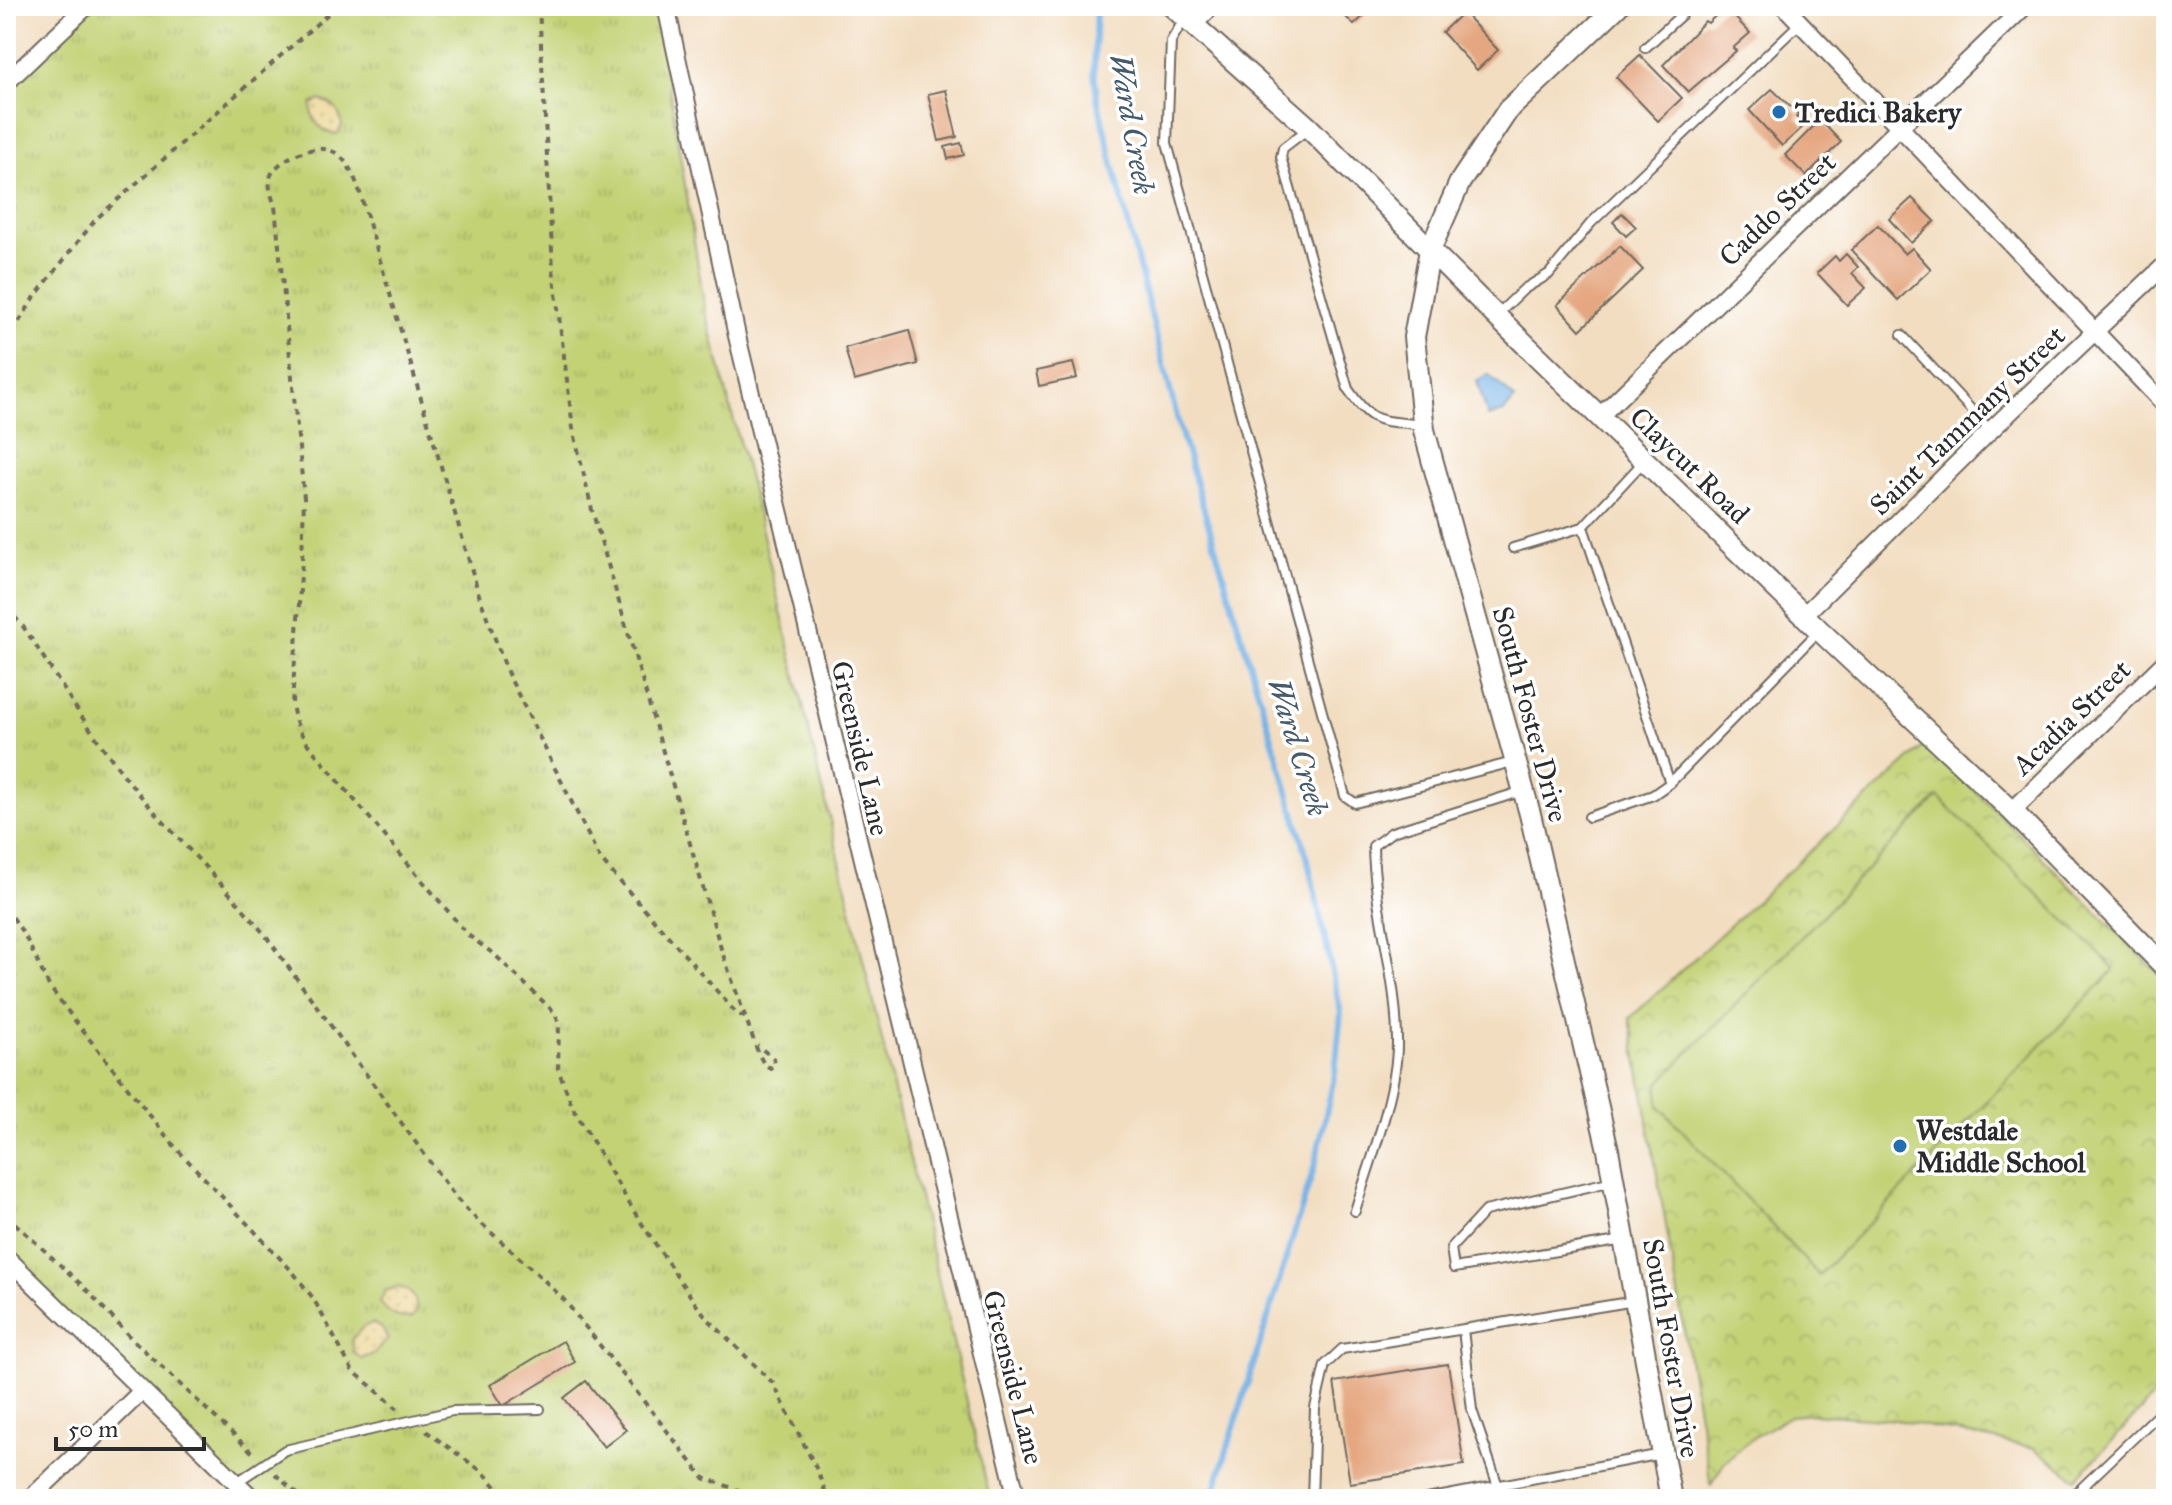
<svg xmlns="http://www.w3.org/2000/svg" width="2172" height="1505" font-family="'IM FELL Great Primer',serif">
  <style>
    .grass { fill: url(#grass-tufts); stroke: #767e50; stroke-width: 2 }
    .sand { fill: url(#sand-dots); stroke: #8c8264; stroke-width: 2 }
    .park { fill: url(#park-crowns); stroke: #767e50; stroke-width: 2 }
    .pitch { fill: #c2d274; stroke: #767e50; stroke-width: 2 }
    .water { fill: #75b3e8; stroke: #506f8a; stroke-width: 2 }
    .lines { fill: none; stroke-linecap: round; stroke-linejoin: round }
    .stream { stroke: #75b3e8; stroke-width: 6 }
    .building { fill: #e5a781 }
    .service-casing { stroke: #71695f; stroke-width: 12 }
    .minor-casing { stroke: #71695f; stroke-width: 20 }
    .tertiary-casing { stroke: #71695f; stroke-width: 24 }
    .path { stroke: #71695f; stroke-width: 4; stroke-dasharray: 6 6; stroke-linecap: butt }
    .service { stroke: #fff; stroke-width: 8 }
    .minor { stroke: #fff; stroke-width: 16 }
    .tertiary { stroke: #fff; stroke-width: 20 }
    .poi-dot { fill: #1f6fb2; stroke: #fff; stroke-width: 3 }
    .labels { text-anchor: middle; stroke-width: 7; stroke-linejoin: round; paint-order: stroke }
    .poi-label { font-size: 28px; font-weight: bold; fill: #2b2b2b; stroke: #fff; text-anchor: start }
    .street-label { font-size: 28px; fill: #2b2b2b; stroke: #fff }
    .water-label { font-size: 30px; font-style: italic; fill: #455b6d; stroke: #fff }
  </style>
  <defs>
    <pattern id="grass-tufts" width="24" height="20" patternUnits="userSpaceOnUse" patternTransform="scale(2)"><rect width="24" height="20" fill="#c2d274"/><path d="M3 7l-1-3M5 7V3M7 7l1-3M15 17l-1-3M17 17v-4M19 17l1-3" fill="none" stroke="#a7b465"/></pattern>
    <pattern id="sand-dots" width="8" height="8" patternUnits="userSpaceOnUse" patternTransform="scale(2)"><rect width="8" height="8" fill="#eeda9e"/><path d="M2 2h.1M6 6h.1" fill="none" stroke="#cb8" stroke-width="1.8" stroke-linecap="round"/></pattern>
    <pattern id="park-crowns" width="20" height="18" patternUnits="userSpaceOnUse" patternTransform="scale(2)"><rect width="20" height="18" fill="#c2d274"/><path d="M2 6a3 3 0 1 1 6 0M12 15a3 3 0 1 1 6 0" fill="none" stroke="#a7b465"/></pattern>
  </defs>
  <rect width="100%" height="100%" fill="#fff"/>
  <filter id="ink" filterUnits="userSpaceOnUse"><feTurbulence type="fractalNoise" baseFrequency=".0125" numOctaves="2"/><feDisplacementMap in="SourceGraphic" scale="16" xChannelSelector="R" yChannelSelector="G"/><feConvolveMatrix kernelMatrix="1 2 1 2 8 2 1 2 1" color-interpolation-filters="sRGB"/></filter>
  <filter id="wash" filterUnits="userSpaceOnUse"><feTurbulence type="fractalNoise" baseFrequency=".006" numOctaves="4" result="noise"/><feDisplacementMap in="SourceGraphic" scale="32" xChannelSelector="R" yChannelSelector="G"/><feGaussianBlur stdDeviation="1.8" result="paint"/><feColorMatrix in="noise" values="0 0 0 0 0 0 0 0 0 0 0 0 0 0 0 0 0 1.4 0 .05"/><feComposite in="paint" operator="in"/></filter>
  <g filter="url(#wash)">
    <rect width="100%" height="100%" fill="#f2ddc0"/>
    <path class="grass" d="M86,6H656L705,309L757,510L990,1499H240L6,1261V82Z"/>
    <path class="sand" d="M320,100C335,104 340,111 342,126L337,134C323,134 309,119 312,104Z
      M398,1287C413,1290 421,1303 413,1317C400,1321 387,1313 380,1302L385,1291Z
      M372,1323L382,1328L388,1339L373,1354L362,1359L353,1352L352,1339L363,1327Z"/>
    <path class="park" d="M1927,743L2166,981V1383L2076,1479L2034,1448L1897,1420L1812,1414L1790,1416L1754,1437L1724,1463L1711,1485L1630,1018Z"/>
    <path class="pitch" d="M1938,797L2115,969L1819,1275L1659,1106L1658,1084Z"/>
    <path class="water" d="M1488,374L1515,399L1504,412L1488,417L1477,381Z"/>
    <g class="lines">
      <path class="stream" d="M1096,6L1094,71L1097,98L1112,160L1180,429L1307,856L1341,1013L1335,1073L1314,1168L1212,1499"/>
    </g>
    <g id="blocks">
      <path class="building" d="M1335,6H1364L1369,11L1354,25Z
        M1725,7L1750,33L1733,48L1736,51L1688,92L1663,65L1705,21L1708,23Z
        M1463,12L1498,50L1477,70L1442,32Z
        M1640,55L1682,98L1658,121L1616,77Z
        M1772,89L1799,115L1796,117L1804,126L1782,146L1749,110Z
        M946,90L957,137L939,141L928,94Z
        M1820,120L1841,142L1806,176L1785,155Z
        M961,143L964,155L948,159L945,147Z
        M1912,198L1935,221L1911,243L1889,219Z
        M1622,213L1636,227L1626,236L1613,222Z
        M1878,225L1905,254L1912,248L1931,269L1898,300L1851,250Z
        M1620,246L1643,270L1580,330L1557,305Z
        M1846,254L1858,267L1852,273L1866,288L1847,305L1817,273L1835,256L1839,261Z
        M909,330L918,364L854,381L845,348Z
        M1073,363L1077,378L1039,386L1036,371Z
        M563,1341L575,1362L503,1406L490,1385Z
        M1448,1364L1464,1465L1350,1483L1334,1382Z
        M586,1381L626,1430L604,1447L564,1398Z"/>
    </g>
  </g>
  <g filter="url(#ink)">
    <use href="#blocks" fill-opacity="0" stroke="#71695f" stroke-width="2"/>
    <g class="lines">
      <g class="service-casing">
        <path id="service" d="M1185,18L1171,41L1167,143L1345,796L1355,803L1513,762
          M1645,48L1691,6
          M1308,129L1283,148L1281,157L1348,389C1374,427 1380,419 1422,425
          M1496,316L1524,289L1549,274L1591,223L1800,23
          M1902,335L1990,430
          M1583,527L1670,783
          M1513,548L1583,527L1645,460
          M1589,817L1653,795L1670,783L1819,631
          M1613,1181L1485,1211L1451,1248L1454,1268L1624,1240
          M1355,1211C1369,1164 1397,1093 1397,1045C1398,978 1374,913 1373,846L1392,832L1523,791
          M1463,1329L1472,1410L1498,1486
          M237,1482L285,1450L452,1411L540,1409
          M1312,1499L1315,1408L1325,1365L1342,1349L1635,1301
          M1427,1499L1662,1454
          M2070,1499L2166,1407"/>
      </g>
      <g class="minor-casing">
        <path id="minor" d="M666,6L737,336L1017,1499
          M1784,6L2166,406
          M1194,24L1212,6
          M6,83L87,6
          M1600,416L2025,6
          M1804,615L1990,431L2166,264
          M2012,811L2166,661
          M6,1257L253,1499
          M30,1499L142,1391"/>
      </g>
      <g class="tertiary-casing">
        <path id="tertiary" d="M1172,6L1309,128L1496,316L1819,630L2012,811L2166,968
          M1618,6L1508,110L1460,182L1430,250L1414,337L1424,430L1530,814L1608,1150L1671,1499"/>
      </g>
      <path class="path" d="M539,6L553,269L573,428L592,510L676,796L722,952L759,1055L764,1064L770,1068L775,1065L774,1059L757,1045
        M6,342L36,295L96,219L337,6
        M6,608L22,625C52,669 79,716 111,758C158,823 219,876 268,939L456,1198C490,1235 531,1265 566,1302L704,1478L744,1492L757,1499
        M6,907L25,936L49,986L79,1026L175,1147L292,1271L313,1298L352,1370L398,1409
        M745,1017L738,1015L600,859L508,674L480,598L358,186C352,173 346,157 332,151C315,143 279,158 271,175C267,185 272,197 275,206L304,498L302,561L292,703C294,720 299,732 310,747L468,935L495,955L555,1013L559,1024L558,1069L573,1108L638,1218L695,1303L708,1319L773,1383L817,1470L828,1499
        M6,1215L85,1288L130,1337L254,1454
        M426,1431L484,1473L507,1499
        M275,1474L303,1499"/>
      <use href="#service" class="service"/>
      <use href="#minor" class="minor"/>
      <use href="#tertiary" class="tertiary"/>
    </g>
  </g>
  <g class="poi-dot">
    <circle cx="1779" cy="112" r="8"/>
    <circle cx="1900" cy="1146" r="8"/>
  </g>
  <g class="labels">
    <g class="poi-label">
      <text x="1795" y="122">Tredici Bakery</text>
      <text x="1916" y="1140">Westdale<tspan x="1916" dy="32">Middle School</tspan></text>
    </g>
    <g class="street-label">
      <text transform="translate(1777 209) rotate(-44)" y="10">Caddo Street</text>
      <text transform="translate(1967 420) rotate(-44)" y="10">Saint Tammany Street</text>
      <text transform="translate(1690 465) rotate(44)" y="10">Claycut Road</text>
      <text transform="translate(1531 714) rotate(75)" y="10">South Foster Drive</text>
      <text transform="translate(2071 717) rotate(-44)" y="10">Acadia Street</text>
      <text transform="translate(861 748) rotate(77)" y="10">Greenside Lane</text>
      <text transform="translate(1672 1348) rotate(80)" y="10">South Foster Drive</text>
      <text transform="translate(1014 1377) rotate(76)" y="10">Greenside Lane</text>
    </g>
    <g class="water-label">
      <text transform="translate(1132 124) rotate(80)" y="10">Ward Creek</text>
      <text transform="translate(1298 747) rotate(73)" y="10">Ward Creek</text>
    </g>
  </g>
  <rect width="2172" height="1505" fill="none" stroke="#fff" stroke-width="32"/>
  <path d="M56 1437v12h148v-12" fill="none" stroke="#2b2b2b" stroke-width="4"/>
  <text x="68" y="1437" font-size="24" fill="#2b2b2b" stroke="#ffffff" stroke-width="6" paint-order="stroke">50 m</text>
</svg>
